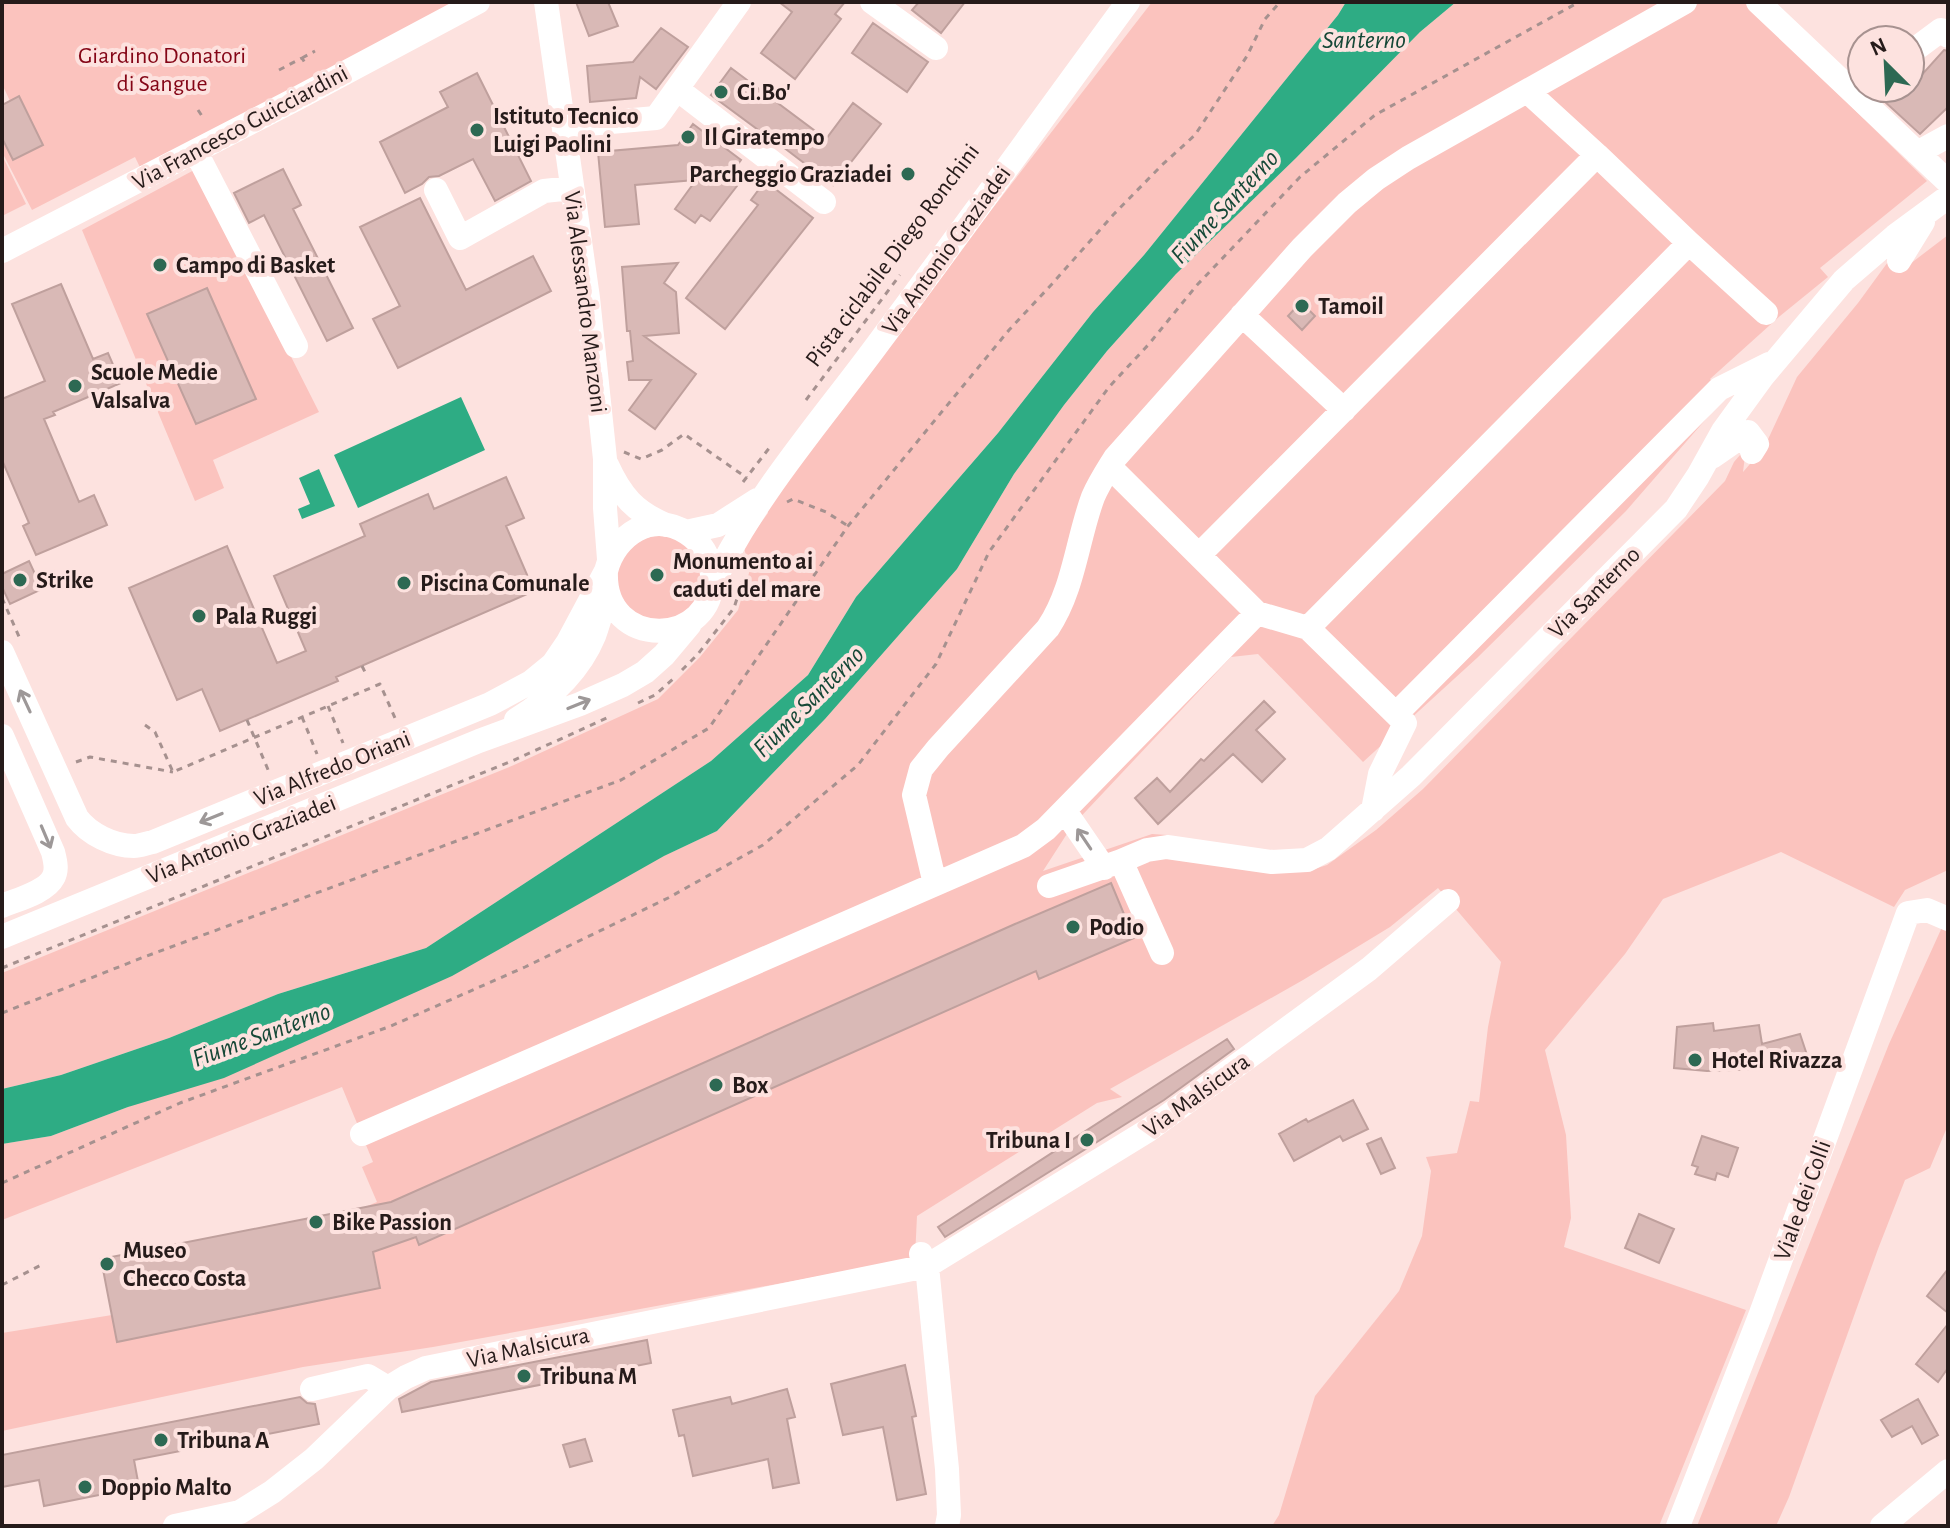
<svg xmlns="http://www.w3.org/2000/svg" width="1950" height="1528" font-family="'Alegreya Sans',sans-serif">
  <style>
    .green { fill: #fbc3be }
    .water { fill: #2eac84 }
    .building { fill: #d9b9b6; stroke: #bfa09d; stroke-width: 2 }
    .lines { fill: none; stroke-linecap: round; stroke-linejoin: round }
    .path { stroke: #a6918f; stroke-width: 3; stroke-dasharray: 6 6; stroke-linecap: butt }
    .minor { stroke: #fff; stroke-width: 24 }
    .oneway { stroke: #9d9898 }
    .poi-dot { fill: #2d6953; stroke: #fde2df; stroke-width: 3 }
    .labels { text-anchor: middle; stroke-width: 8; stroke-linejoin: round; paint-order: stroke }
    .park-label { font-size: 24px; fill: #840516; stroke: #fde2df }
    .poi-label { font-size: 24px; font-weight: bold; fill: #261b1a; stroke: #fde2df; text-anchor: start }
    .street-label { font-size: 24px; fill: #261b1a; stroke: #fde2df }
    .water-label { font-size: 26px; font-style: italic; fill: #164837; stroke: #fde2df }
  </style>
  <rect width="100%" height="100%" fill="#fde2df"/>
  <path class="green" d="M2,2H494L149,186L135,157L32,210L2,152V138L13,160L42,145L19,96L10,101L2,84L3,69Z
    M1152,2H1346L1338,15L1144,255L1093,312L998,433L856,597L808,675L711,761L426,948L278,994L169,1038L61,1075L2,1089V973L514,765L658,699L700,657L738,610L749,573L744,546L768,513L765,503Z
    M1456,2H1772L1799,55L1927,181L1820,268L1828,277L1780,316L1710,379L1726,396L1626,511L1477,658L1363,762L1258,654L1231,657L1072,826L1043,871L1152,834L1167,835L1308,871L1327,865L1376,830L1423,789L1725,481L1734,462L1746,448L1743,472L1764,448L1797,377L1858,303L1893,255L1906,267L1948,235V870L1905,890L1894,907L1781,852L1663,899L1625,954L1545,1050L1566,1135L1571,1218L1564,1247L1746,1310L1659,1526H1272L1279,1515L1315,1396L1399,1291L1422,1236L1431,1171L1426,1157L1457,1153L1470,1101L1479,1102L1488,1027L1501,962L1438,888L1390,927L1303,980L1110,1089L1122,1097L1097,1103L917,1216L915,1257L908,1260L433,1347L303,1367L2,1431V1333L112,1315L101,1259L365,1207L377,1202L362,1167L373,1162L342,1087L2,1220V1144L51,1136L128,1107L717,831L825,719L957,569L1014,474L1064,405L1107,351L1176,274L1296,158L1420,32Z
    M2,155L26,204L2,216Z
    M196,169L319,412L213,460L224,488L195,501L82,230Z
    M617 578a42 42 0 1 1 84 0a42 42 0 1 1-84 0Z
    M1948,914V1125L1930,1168L1905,1180L1878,1249L1789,1497L1776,1526H1697L1889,1044Z"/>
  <path class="water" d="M1346,2H1456L1420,32L1296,158L1176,274L1107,351L1064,405L1014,474L957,569L825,719L717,831L664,856L452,976L224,1078L128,1107L51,1136L2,1144V1089L61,1075L169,1038L278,994L426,948L711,761L808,675L856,597L998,433L1093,312L1144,255L1338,15Z
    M461,397L485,450L358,508L334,455Z
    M319,469L335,506L302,519L298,509L310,504L299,478Z"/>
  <path class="building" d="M576,2H608L618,26L589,36Z
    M779,2H845L835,14L841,19L795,79L761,53L792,12Z
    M919,2H965L941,33L912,10Z
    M873,23L928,62L907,92L852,53Z
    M661,28L688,47L656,89L640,77L636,98L590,102L587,66L633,62Z
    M1944,50L1948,51V107L1920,134L1883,100L1898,88H1910Z
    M731,68L826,139L853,103L881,124L833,185L766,134L765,135L711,95Z
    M477,73L531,181L495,201L473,159L439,176L429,177L422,184L405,193L380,142L448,107L440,92Z
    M19,96L43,145L13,160L2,138V105Z
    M693,124L741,160L730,175L740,182L710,221L701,215L695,223L675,209L696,180L635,185L639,224L605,227L598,152L678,145Z
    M283,169L301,205L293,209L353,328L327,341L264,215L249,223L234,193Z
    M765,181L813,218L725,329L686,298L758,205L751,200Z
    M420,198L466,290L533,256L551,291L398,368L373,319L400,306L360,227Z
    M678,263L664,283L676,292L679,333L644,336L696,374L655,429L629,410L651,380H629L627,362L633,361L630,331H627L622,267Z
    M61,284L93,359L108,353L121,383L53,412L55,415L44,419L79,502L94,495L107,525L36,555L23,526L29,523L2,460V399L45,381L12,304Z
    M207,288L256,399L196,424L147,314Z
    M1301,302L1315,316L1302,330L1288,316Z
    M506,477L524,518L506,526L534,591L336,677L338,681L220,731L202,689L177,700L129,588L227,546L277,663L306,651L274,576L365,536L360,524L428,494L434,509Z
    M29,561L42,589L10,604L2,587V574Z
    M1264,701L1275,712L1256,730L1285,759L1262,782L1233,754L1158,824L1135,798L1157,778L1170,792L1201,759L1204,761Z
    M1111,883L1134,938L1039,979L1036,971L419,1245L416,1237L373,1252L380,1288L117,1342L101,1259L391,1202L1015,924Z
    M1713,1023L1714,1031L1759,1025L1762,1044L1800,1034L1807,1055L1759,1069L1707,1071L1674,1068L1677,1027Z
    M1227,1039L1234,1049L1164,1100L945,1237L938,1227Z
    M1353,1100L1368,1129L1343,1141L1340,1136L1294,1161L1279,1134L1306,1119L1308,1122Z
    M1702,1136L1738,1148L1728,1177L1717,1173L1715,1180L1695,1174L1698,1167L1692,1165Z
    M1381,1138L1395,1168L1381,1174L1367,1144Z
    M1639,1214L1674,1229L1659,1263L1625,1248Z
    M1948,1269V1313L1927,1296Z
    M1948,1324V1368L1938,1382L1916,1364Z
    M647,1340L651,1363L402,1412L399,1399L431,1382Z
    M905,1365L916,1416L912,1417L926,1494L897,1500L883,1427L843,1435L831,1384Z
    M787,1389L795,1417L787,1419L799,1483L773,1488L768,1459L693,1476L684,1435L679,1436L673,1410L730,1397L732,1404Z
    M300,1397L307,1403L315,1404L319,1424L134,1460L139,1487L44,1506L39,1480L2,1487V1455Z
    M1918,1399L1938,1435L1922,1444L1912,1426L1892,1437L1881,1420Z
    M585,1439L592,1461L570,1467L563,1445Z"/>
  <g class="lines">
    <path class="path" d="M302,58L315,51
      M279,70L302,58L307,66
      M198,110L204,119
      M806,400L900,275
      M624,452L641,459L662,450L684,434L747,478
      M743,482L770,447
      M787,502L793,499L826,512L848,526
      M2,598L20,639
      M362,666L367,676
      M682,670L698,654L734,608L745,573L744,570
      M638,703L655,695L674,678
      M328,706L343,743
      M302,717L317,754
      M247,720L269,772
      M145,725L155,732L173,772L380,684L395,718
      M76,762L90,757L173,772
      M2,968L512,761L609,717
      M2,1013L144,957L621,780L709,728L848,526L1009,330L1052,284L1113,215L1162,165L1195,135L1247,56L1265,19L1280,2
      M2,1183L180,1103L391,1026L525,967L668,898L763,845L858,765L936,664L989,552L1109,387L1149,344L1197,285L1300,177L1375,115L1579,2
      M2,1285L43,1264"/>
    <path class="minor" d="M546,2L588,298L605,459V508L609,559
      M872,2L936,48
      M1758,2L1948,182
      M1910,53L1941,30L1948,36
      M677,89L824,202
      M1527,91L1597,155L1689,243
      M562,122L576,125L656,118L739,2
      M196,152L296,346
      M1917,153L1948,136
      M436,190L460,238L544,191L572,188
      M2,251L298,98L478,2
      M1899,261L1923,222
      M1242,315L1344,410
      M1712,457L1748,432L1757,444L1752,452
      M607,465C621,496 635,512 666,525
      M1110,467L1257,613L1308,628L1405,723L1380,774L1373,810
      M686,532L718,525L757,500
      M1199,555L1597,155
      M712,586C754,496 822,420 880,341C964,228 1045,115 1128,2
      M1308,628L1689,243L1766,313
      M2,652L77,818C89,834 113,846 134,846C140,846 147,843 153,842L490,704L531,682L553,664L568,642L606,571C615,535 652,510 687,533C701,542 710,557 712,574C717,648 602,652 606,571
      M1396,714L1719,389L1769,364
      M516,720C548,700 579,672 594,636C599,622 603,607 607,593
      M2,736L53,852C55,860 58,870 53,878C46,892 16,900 2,906
      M1065,811L1104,868
      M1121,861L1162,953
      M935,884L914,795L921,769L938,748L1048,628C1074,589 1077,540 1093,497C1099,483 1107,471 1115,458L1302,248L1347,203L1376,179L1408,158L1685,2
      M1049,886L1121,861L1147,850L1167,847L1272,862L1307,860L1328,849L1411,776L1676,509L1698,476L1723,431L1763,376L1844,280L1895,236L1948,197
      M2,937L479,741L580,704L623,685L645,672L664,655L690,624
      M362,1134L1023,846L1046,829L1257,613
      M921,1254L927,1266L947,1469L949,1515L947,1526
      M312,1389L368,1376L388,1388
      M175,1526L240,1512L272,1492L314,1459L388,1388L406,1377L426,1368L927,1266L1147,1131L1369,969L1448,901
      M1678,1526L1760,1316L1908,913L1927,910L1948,919
      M1882,1526L1948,1471"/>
  </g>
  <defs><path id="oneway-shaft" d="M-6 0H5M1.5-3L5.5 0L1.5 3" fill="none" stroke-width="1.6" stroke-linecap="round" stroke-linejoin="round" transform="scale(2)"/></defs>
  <g class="oneway">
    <use href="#oneway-shaft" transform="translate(25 701) rotate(-115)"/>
    <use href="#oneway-shaft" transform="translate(579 704) rotate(-22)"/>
    <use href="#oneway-shaft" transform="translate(211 818) rotate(158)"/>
    <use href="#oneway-shaft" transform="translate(46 837) rotate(67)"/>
    <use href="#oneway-shaft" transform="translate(1084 839) rotate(-124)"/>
  </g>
  <g class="poi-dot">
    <circle cx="721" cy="92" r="8"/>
    <circle cx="477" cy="130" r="8"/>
    <circle cx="688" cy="137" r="8"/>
    <circle cx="908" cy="174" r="8"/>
    <circle cx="160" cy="265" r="8"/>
    <circle cx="1302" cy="306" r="8"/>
    <circle cx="75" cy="386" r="8"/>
    <circle cx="657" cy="575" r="8"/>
    <circle cx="20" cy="580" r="8"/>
    <circle cx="404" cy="583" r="8"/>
    <circle cx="199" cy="616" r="8"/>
    <circle cx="1073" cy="927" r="8"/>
    <circle cx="1695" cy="1060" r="8"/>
    <circle cx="716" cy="1085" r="8"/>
    <circle cx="1087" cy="1140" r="8"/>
    <circle cx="316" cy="1222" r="8"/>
    <circle cx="107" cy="1264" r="8"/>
    <circle cx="524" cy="1376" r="8"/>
    <circle cx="161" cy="1440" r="8"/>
    <circle cx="85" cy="1487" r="8"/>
  </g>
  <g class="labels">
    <g class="park-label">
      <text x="162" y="63">Giardino Donatori<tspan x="162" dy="28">di Sangue</tspan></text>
    </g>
    <g class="poi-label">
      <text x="737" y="100">Ci.Bo'</text>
      <text x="493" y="124">Istituto Tecnico<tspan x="493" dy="28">Luigi Paolini</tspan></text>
      <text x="704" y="145">Il Giratempo</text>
      <text x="892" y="182" text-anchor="end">Parcheggio Graziadei</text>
      <text x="176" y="273">Campo di Basket</text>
      <text x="1318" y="314">Tamoil</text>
      <text x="91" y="380">Scuole Medie<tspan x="91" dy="28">Valsalva</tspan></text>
      <text x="673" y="569">Monumento ai<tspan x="673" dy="28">caduti del mare</tspan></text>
      <text x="36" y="588">Strike</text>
      <text x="420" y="591">Piscina Comunale</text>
      <text x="215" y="624">Pala Ruggi</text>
      <text x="1089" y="935">Podio</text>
      <text x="1711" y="1068">Hotel Rivazza</text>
      <text x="732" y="1093">Box</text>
      <text x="1071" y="1148" text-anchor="end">Tribuna I</text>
      <text x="332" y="1230">Bike Passion</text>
      <text x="123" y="1258">Museo<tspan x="123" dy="28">Checco Costa</tspan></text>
      <text x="540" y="1384">Tribuna M</text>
      <text x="177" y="1448">Tribuna A</text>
      <text x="101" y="1495">Doppio Malto</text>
    </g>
    <g class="street-label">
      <text transform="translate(240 127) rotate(-28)" y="8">Via Francesco Guicciardini</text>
      <text transform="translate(946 250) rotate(-54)" y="8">Via Antonio Graziadei</text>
      <text transform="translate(892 255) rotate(-53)" y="8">Pista ciclabile Diego Ronchini</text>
      <text transform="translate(586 302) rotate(83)" y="8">Via Alessandro Manzoni</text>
      <text transform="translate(1594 592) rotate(-45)" y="8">Via Santerno</text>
      <text transform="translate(332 768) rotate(-22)" y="8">Via Alfredo Oriani</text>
      <text transform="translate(241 839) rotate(-22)" y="8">Via Antonio Graziadei</text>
      <text transform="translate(1196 1095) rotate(-36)" y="8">Via Malsicura</text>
      <text transform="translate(1802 1200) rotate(-70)" y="8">Viale dei Colli</text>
      <text transform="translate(528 1347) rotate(-12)" y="8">Via Malsicura</text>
    </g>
    <g class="water-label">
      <text x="1364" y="48">Santerno</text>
      <text transform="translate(1224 206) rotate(-47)" y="9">Fiume Santerno</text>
      <text transform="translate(808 701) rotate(-45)" y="9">Fiume Santerno</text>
      <text transform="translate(261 1034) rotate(-20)" y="9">Fiume Santerno</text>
    </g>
  </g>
  <rect width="1950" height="1528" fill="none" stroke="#261b1a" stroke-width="8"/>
  <g transform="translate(1886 64) rotate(336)"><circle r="38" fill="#fde2df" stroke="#a79290" stroke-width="2"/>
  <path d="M0-6L14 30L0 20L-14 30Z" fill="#2d6953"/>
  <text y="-12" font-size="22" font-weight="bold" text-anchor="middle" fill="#261b1a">N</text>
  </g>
</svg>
